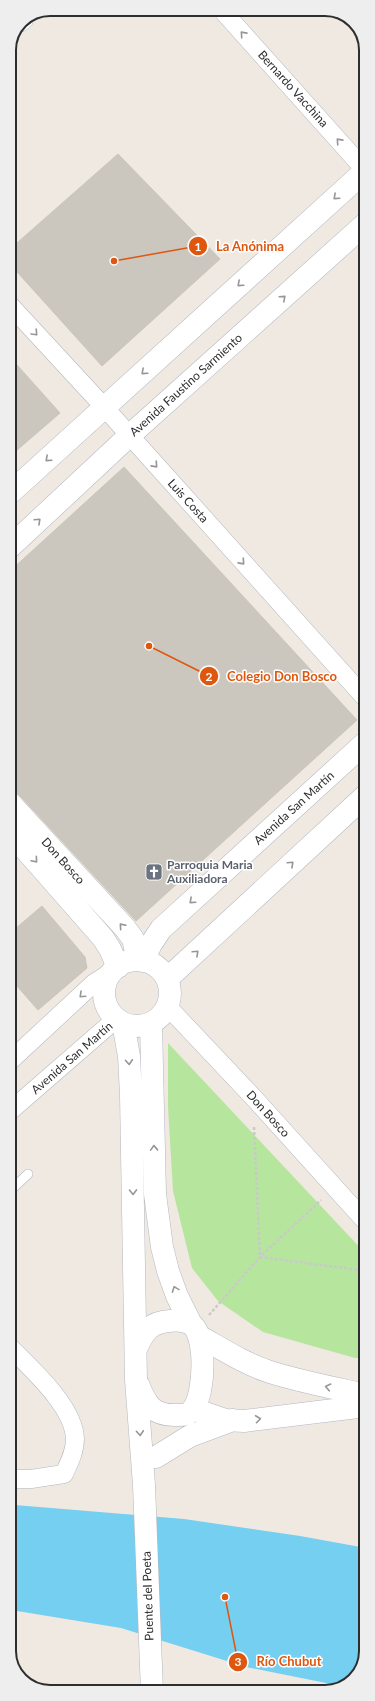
<svg xmlns="http://www.w3.org/2000/svg" width="375" height="1701" font-family="Lato,sans-serif">
  <style>
    .green { fill: #b6e59e }
    .water { fill: #75cff0 }
    .building { fill: #cbc7bf; stroke: #cbc5ba }
    .lines { fill: none; stroke-linecap: round; stroke-linejoin: round }
    .lane-casing { stroke: #b4b7c1; stroke-width: 10 }
    .street-casing { stroke: #b4b7c1; stroke-width: 19 }
    .secondary-casing { stroke: #b4b7c1; stroke-width: 23 }
    .path { stroke: #c9c9c9; stroke-width: 2.5; stroke-dasharray: 3 2; stroke-linecap: butt }
    .lane { stroke: #fff; stroke-width: 9 }
    .street { stroke: #fff; stroke-width: 18 }
    .secondary { stroke: #fff; stroke-width: 22 }
    .oneway { stroke: #969696 }
    .labels { text-anchor: middle; stroke-width: 3; stroke-linejoin: round; paint-order: stroke }
    .street-label { font-size: 12px; fill: #2e2e2e; stroke: #fff }
    .worship-label { font-size: 12px; font-weight: bold; fill: #5b616d; stroke: #fff; text-anchor: start }
    .rim { fill: none; stroke: #2e2e2e; stroke-width: 2 }
    .leader { fill: none; stroke: #df570e; stroke-width: 1.5 }
    .callout-dot { fill: #df570e; stroke: #fff; stroke-width: 1.5 }
    .mark-label { font-size: 12px; text-anchor: middle; font-weight: bold; fill: #fff }
    .callout-label { font-size: 13px; text-anchor: middle; font-weight: bold; fill: #df570e; stroke: #fff; stroke-width: 3; stroke-linejoin: round; paint-order: stroke }
  </style>
  <rect width="100%" height="100%" fill="#efe9e1"/>
  <path class="green" d="M168,1043L366,1254V1358H355L263,1332L218,1301L192,1268L173,1191L168,1107Z"/>
  <path class="water" d="M15,1505L184,1519L300,1536L366,1548V1651L356,1678L341,1686L246,1667L121,1628L17,1611H10V1506Z"/>
  <path class="building" d="M118,154L220,259L102,366L9,263V250Z
    M9,356L60,413L9,457Z
    M124,467L357,720L136,921L9,784V572Z
    M42,906L85,957L87,968L38,1010L9,977V934Z"/>
  <g class="lines">
    <g class="lane-casing">
      <path id="lane" d="M10,1191L28,1174"/>
    </g>
    <g class="street-casing">
      <path id="street" d="M221,9L365,170
        M20,23L24,20
        M9,304L105,408L366,699
        M168,1007L253,1097L366,1222
        M9,1062L94,983L113,971
        M9,1112L116,1019
        M10,1347C31,1369 74,1406 75,1439C75,1452 69,1463 64,1474L31,1479H10"/>
    </g>
    <g class="secondary-casing">
      <path id="secondary" d="M9,494L365,171
        M9,548L129,436L365,224
        M9,802L125,928L133,939L138,960
        M9,831L103,938L110,949L118,967
        M104 993a33 33 0 1 1 66 0a33 33 0 1 1-66 0Z
        M143,961L151,944L161,929L366,742
        M167,979L366,795
        M123,1023L129,1056L131,1095L136,1380L144,1485L152,1692
        M151,1024L155,1194L162,1247L168,1271L177,1296L191,1324
        M199,1336C222,1349 245,1364 270,1372C302,1382 334,1388 366,1395
        M137,1347C144,1331 151,1322 170,1321C176,1320 185,1321 191,1324C207,1335 205,1394 193,1409C189,1415 184,1415 177,1415C153,1416 146,1405 138,1384
        M193,1409L225,1420L244,1421L366,1406
        M156,1457L190,1436L233,1420"/>
    </g>
    <path class="path" d="M254,1127L260,1257L366,1271
      M209,1315L260,1257L321,1200"/>
    <use href="#lane" class="lane"/>
    <use href="#street" class="street"/>
    <use href="#secondary" class="secondary"/>
  </g>
  <defs><path id="oneway-chevron" d="M-2-3.5L2.5 0L-2 3.5" fill="none" stroke-width="1.6" stroke-linecap="round" stroke-linejoin="round"/></defs>
  <g class="oneway">
    <use href="#oneway-chevron" transform="translate(243 34) rotate(-132)"/>
    <use href="#oneway-chevron" transform="translate(339 141) rotate(-132)"/>
    <use href="#oneway-chevron" transform="translate(336 197) rotate(138)"/>
    <use href="#oneway-chevron" transform="translate(240 284) rotate(138)"/>
    <use href="#oneway-chevron" transform="translate(283 298) rotate(-42)"/>
    <use href="#oneway-chevron" transform="translate(35 333) rotate(47)"/>
    <use href="#oneway-chevron" transform="translate(144 372) rotate(138)"/>
    <use href="#oneway-chevron" transform="translate(48 459) rotate(138)"/>
    <use href="#oneway-chevron" transform="translate(155 465) rotate(48)"/>
    <use href="#oneway-chevron" transform="translate(38 521) rotate(-43)"/>
    <use href="#oneway-chevron" transform="translate(242 562) rotate(48)"/>
    <use href="#oneway-chevron" transform="translate(35 860) rotate(49)"/>
    <use href="#oneway-chevron" transform="translate(291 864) rotate(-43)"/>
    <use href="#oneway-chevron" transform="translate(192 901) rotate(138)"/>
    <use href="#oneway-chevron" transform="translate(122 926) rotate(-131)"/>
    <use href="#oneway-chevron" transform="translate(196 953) rotate(-43)"/>
    <use href="#oneway-chevron" transform="translate(82 995) rotate(137)"/>
    <use href="#oneway-chevron" transform="translate(129 1062) rotate(86)"/>
    <use href="#oneway-chevron" transform="translate(154 1148) rotate(-92)"/>
    <use href="#oneway-chevron" transform="translate(133 1192) rotate(89)"/>
    <use href="#oneway-chevron" transform="translate(175 1289) rotate(-111)"/>
    <use href="#oneway-chevron" transform="translate(328 1387) rotate(-168)"/>
    <use href="#oneway-chevron" transform="translate(258 1419) rotate(-7)"/>
    <use href="#oneway-chevron" transform="translate(140 1433) rotate(86)"/>
  </g>
  <defs>
    <g id="church-square" transform="scale(0.9)"><rect x="-9" y="-9" width="18" height="18" rx="4" fill="#6b7280" stroke="#fff"/><path d="M-1.2-6h2.4v3.5h3.3v2.4h-3.3V6h-2.4V-.1h-3.3v-2.4h3.3Z" fill="#fff"/></g>
  </defs>
  <g fill-rule="evenodd">
    <use href="#church-square" x="154" y="872"/>
  </g>
  <g class="labels">
    <g class="street-label">
      <text transform="translate(293 89) rotate(48)" y="4">Bernardo Vacchina</text>
      <text transform="translate(186 385) rotate(-42)" y="4">Avenida Faustino Sarmiento</text>
      <text transform="translate(188 501) rotate(48)" y="4">Luis Costa</text>
      <text transform="translate(294 808) rotate(-42)" y="4">Avenida San Martín</text>
      <text transform="translate(63 861) rotate(48)" y="4">Don Bosco</text>
      <text transform="translate(72 1058) rotate(-41)" y="4">Avenida San Martín</text>
      <text transform="translate(268 1114) rotate(48)" y="4">Don Bosco</text>
      <text transform="translate(148 1596) rotate(-92)" y="4">Puente del Poeta</text>
    </g>
    <g class="worship-label">
      <text x="167" y="869">Parroquia Maria<tspan x="167" dy="14">Auxiliadora</tspan></text>
    </g>
  </g>
  <path d="M0 0H375V1701H0ZM50 16H325A34 34 0 0 1 359 50V1651A34 34 0 0 1 325 1685H50A34 34 0 0 1 16 1651V50A34 34 0 0 1 50 16Z" fill="#eee" fill-rule="evenodd"/>
  <path class="rim" d="M50 16H325A34 34 0 0 1 359 50V1651A34 34 0 0 1 325 1685H50A34 34 0 0 1 16 1651V50A34 34 0 0 1 50 16Z"/>
  <path class="leader" d="M114 261L198 246M149 646L209 676M225 1597L238 1662"/>
  <g class="callout-dot">
    <circle cx="114" cy="261" r="4"/>
    <circle cx="149" cy="646" r="4"/>
    <circle cx="225" cy="1597" r="4"/>
    <circle cx="198" cy="246" r="10"/>
    <circle cx="209" cy="676" r="10"/>
    <circle cx="238" cy="1662" r="10"/>
  </g>
  <g class="mark-label">
    <text x="198" y="251">1</text>
    <text x="209" y="681">2</text>
    <text x="238" y="1666">3</text>
  </g>
  <g class="callout-label">
    <text x="250" y="251">La Anónima</text>
    <text x="282" y="681">Colegio Don Bosco</text>
    <text x="289" y="1666">Río Chubut</text>
  </g>
</svg>
